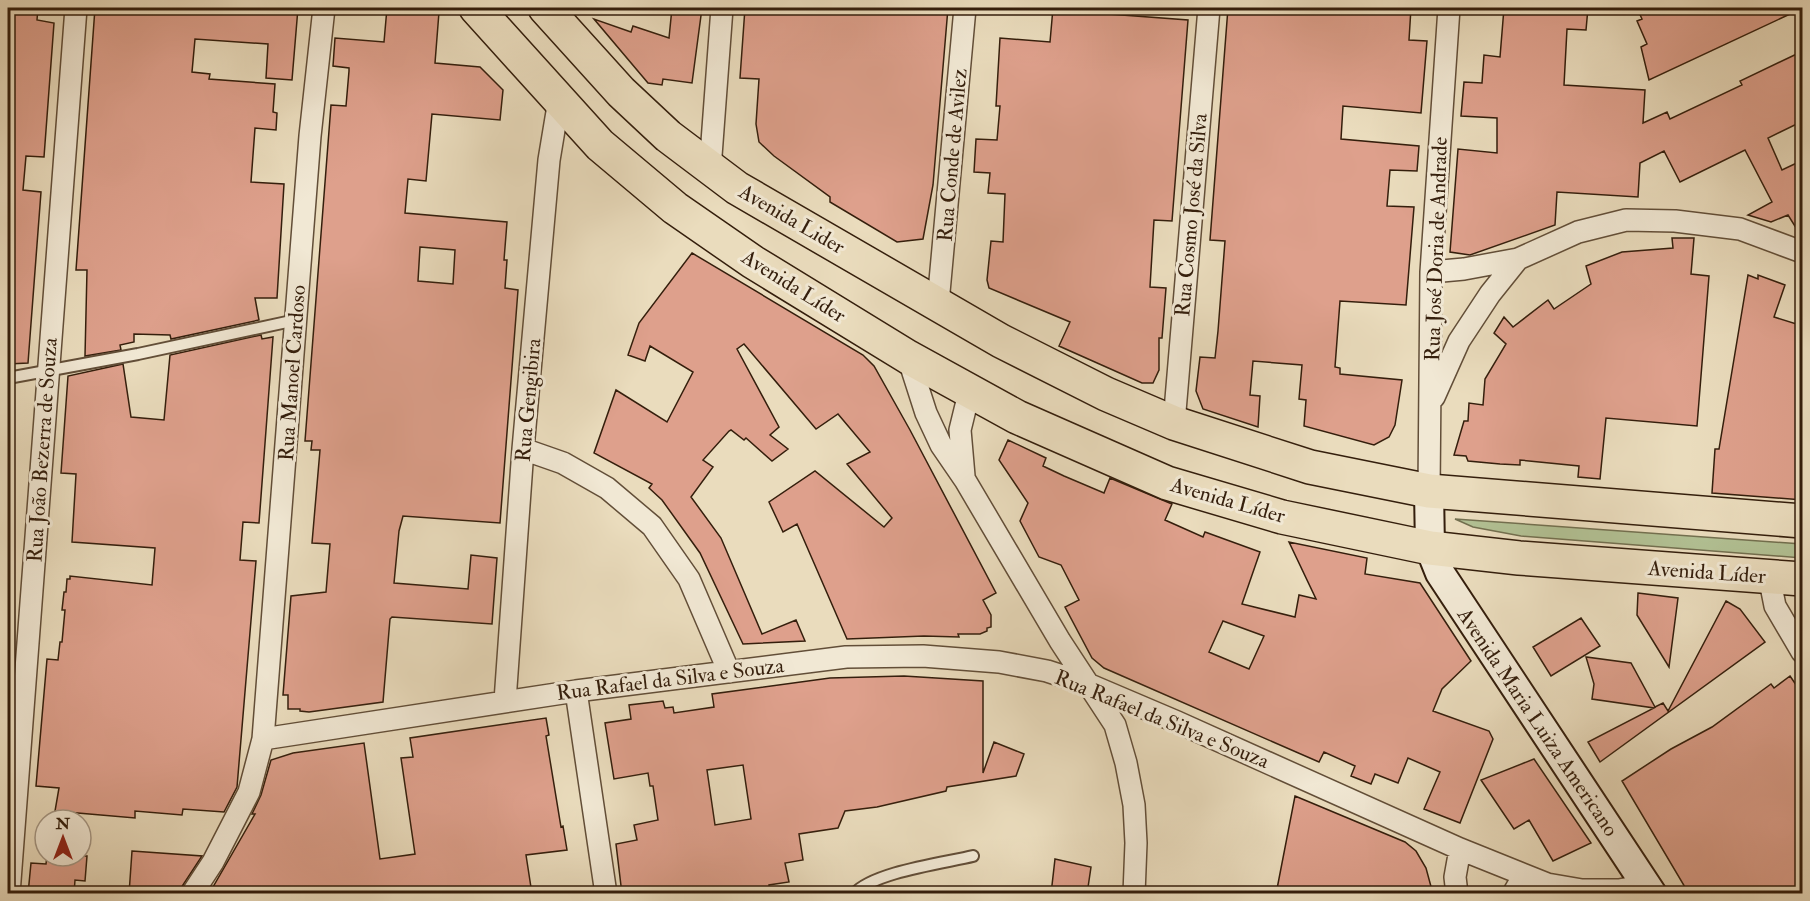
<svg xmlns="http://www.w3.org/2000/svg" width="1810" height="901" font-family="'IM FELL Double Pica',serif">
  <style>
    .green { fill: #b2c194; stroke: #737050; stroke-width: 1.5 }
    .building { fill: #dea08c; stroke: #341e0c; stroke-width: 1.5; fill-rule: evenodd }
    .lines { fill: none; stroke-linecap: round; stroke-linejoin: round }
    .lane-casing { stroke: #624e38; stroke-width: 14 }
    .street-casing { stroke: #624e38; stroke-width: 24 }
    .secondary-casing { stroke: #341e0c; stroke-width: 32 }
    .primary-casing { stroke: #341e0c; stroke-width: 36 }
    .lane { stroke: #f1e8d4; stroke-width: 10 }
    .street { stroke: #f1e8d4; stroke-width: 21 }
    .secondary { stroke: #f1e8d4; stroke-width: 28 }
    .primary { stroke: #eadcbd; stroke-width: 33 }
    .labels { text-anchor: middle; stroke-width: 6; stroke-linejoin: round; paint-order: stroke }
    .street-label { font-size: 21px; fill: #341e0c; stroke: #f1e8d4 }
  </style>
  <rect width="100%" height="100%" fill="#eadcbd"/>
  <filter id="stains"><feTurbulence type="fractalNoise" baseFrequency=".00333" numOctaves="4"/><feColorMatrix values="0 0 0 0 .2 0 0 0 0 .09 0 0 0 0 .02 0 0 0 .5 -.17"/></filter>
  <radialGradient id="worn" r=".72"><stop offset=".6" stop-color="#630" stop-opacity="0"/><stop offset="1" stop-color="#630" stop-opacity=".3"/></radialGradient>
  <path class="green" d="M1455,519L1802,544V558L1521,536L1473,527Z"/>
  <path class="building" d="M8,8H38L37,20L54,23L44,157L26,156L23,190L41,192L28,363L8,364V257L10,222H8Z
    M95,8H226L280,12L281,8H298L292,80L266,78L268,44L195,39L192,72L210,74L209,79L275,84L273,112L277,113L276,130L255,128L251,182L284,184L277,298H255L259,320L171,339L170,335L134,334V342L120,345L121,350L85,356L87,270H76Z
    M387,8H423V11L439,12L435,63L480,67L503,90L500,120L432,114L426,181L408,179L405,213L507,222L504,260H507L505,288L518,290L500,523L403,516L399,531L394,583L468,589L471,555L497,558L492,624L392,617L390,619L383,702L309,712L300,711V709H288V695H283L291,596L326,592L330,544L312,543L320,450H311L312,441H305L331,105L346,106L349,71V68L333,66L335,38L384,42ZM420,247L455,250L453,284L418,281Z
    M672,8H702L692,83L663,79L662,85L648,83L594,19L631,32L633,26L669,38Z
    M745,8H948L933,185L923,239L897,242L830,202V197L774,156L759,142L756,124L759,79L740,78Z
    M1053,8H1110L1109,14L1188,20L1172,221L1154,220L1150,287L1166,288L1162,338H1159V370L1153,383H1142L1059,346L1070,322L989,288L987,280L991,241L1003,242L1005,194L988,193L990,173L974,172L976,139L997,140L1000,106H996L1000,38L1050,42Z
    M1228,8H1411L1409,40L1427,41L1421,113L1343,106L1341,139L1419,146L1417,171L1390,170L1387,206L1414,207L1406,305L1340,301L1335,367L1340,368V374L1402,380L1395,425L1389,437L1374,445L1304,426L1306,400L1299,399L1302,365L1253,361L1250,395L1260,396L1258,427L1203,409L1196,391L1200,357L1215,358L1218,331L1225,241L1210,240Z
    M1504,8H1588L1586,30L1567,29L1564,85L1645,90L1643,123L1667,112L1670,119L1742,85L1740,81L1803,51V121L1768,138L1782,170L1803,160V239L1788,215L1771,222L1748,215L1772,202L1745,150L1680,182L1664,151L1640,163L1638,197L1557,192L1555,225L1470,255L1450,252L1458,149L1497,153V118L1461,116L1464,82L1482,83L1484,55L1500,57Z
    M1637,8H1803L1649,80L1641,47L1647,44L1637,21L1642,19Z
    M1672,238H1694L1691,274L1709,276L1697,426L1606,418L1600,479L1578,477L1579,466L1520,460V465L1500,464L1468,461L1466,456L1454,455L1464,421H1468L1469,403L1483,405L1485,379L1506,344L1494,333L1504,317L1513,327L1548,300L1554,309L1591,284L1586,266L1622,252L1673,248Z
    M692,253L863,355L874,366L910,430L996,593L983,600L991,615V627L987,628V631L980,634H958L959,637L924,636L847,639L797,524L783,532L769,502L815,471L884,527L892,518L847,464L870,452L838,414L816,429L744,344L737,349L779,427L770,435L788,449L772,461L746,438L744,440L731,430L729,431L703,460L713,467L691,497L721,538L762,634L796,620L805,641L743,644L700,553L662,500L649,488L652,484L594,453L616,390L667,422L693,372L650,346L645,361L628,355L639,323Z
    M1748,275L1758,279V275L1785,285L1774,317L1803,326V500L1712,493L1715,449H1719Z
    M261,335L262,339L273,337L259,523L243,522L240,560L256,561L237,787L224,812L183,809L182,815L135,811V818L55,811L59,788L36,786L47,659L58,660L60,642H62L65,610H62L64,592H66L67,579H70V576L152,585L155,548L72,542L76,474L61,473L68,376L123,364L131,417L164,420L170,355Z
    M1008,440L1046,458L1043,466L1064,476L1104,493L1110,478L1172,504L1165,520L1203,537L1205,532L1260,552L1242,604L1295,617L1299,595L1316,599L1289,542L1367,558L1365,574L1420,583L1471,661L1442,689L1433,711L1489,731L1493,739L1460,823L1424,809L1440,772L1408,758L1398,783L1375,774L1371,784L1351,776L1355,766L1324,752L1319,762L1104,668L1092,658L1065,607L1079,600L1061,565L1039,557L1020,521L1028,503L999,460ZM1223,621L1264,636L1249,669L1209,652Z
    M1638,593L1678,598L1669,667L1637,615Z
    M1726,601L1740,609L1765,642L1600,762L1588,742L1654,708L1592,699L1594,684L1586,657L1631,663L1655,707L1663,703L1668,711Z
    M1581,618L1600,646L1551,676L1533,647Z
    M904,676L983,681V773L994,742L1024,754L1016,776L947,787L946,791L877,807L845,811L838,828L799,834L803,860L785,863L789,882L769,885L770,894H622L616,844L637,840L634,825L658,820L653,786H650L648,773L614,779L605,723L631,719L629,705L663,701L665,708L673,707L674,713L714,707L712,694L830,678ZM743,765L751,819L715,825L707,770Z
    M1790,676L1803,695V884L1786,894H1689L1622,781L1671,749L1712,727L1771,684L1774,688Z
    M546,718L549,735L546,736L561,827L563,826L567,850L526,855L532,894H209L255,814H252L261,795L271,760L293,753L364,743L380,859L415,854L401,758L413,757L410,738Z
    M1534,759L1591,843L1553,861L1529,820L1514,829L1481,780Z
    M1295,796L1405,842L1416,851L1426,868L1433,894H1276Z
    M132,851L202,856L181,888H171L166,894H129Z
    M47,856H87L85,881L75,880L74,894H28L31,863L46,864Z
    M1055,859L1091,867L1087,894H1051Z"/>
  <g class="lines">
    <g class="lane-casing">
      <path id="lane" d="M8,378L138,354L296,320
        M854,894C873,872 944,863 973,856"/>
    </g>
    <g class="street-casing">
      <path id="street" d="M710,169L722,8
        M1431,272L1464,269L1518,259L1578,232L1626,220L1675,221L1740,229L1802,252
        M938,303L965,8
        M908,357L926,413L941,445L965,480L1060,641L1115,725L1126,763L1134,805L1136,843L1134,894
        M1434,397L1459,341L1490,294L1518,259
        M1174,423L1209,8
        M523,449L563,463L607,488L652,526L689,579L729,672
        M964,476L960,430L970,389
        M1429,491L1431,272L1449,8
        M1769,576L1775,606L1802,652
        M576,691L606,894
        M505,701L523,449L549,160L559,100
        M263,739L576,691L846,657L923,656L999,662L1047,671L1090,685L1177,722L1460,849L1547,884L1582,890H1619L1646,885
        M9,894L76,8
        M192,894L213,862L249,792L263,739L310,136L324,8
        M1457,894L1455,877L1460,849
        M1513,894L1524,875"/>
    </g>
    <g class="secondary-casing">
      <path id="secondary" d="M1429,491L1430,548L1440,573L1652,894"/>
    </g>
    <g class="primary-casing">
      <path id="primary" d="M476,8L600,145L675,208L753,262L908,357L1017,417L1167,483L1282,517L1430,548L1519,558L1802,579
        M545,8L621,92L668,136L737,188L1001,341L1106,394L1174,423L1310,467L1429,491L1802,521"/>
    </g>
    <use href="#lane" class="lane"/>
    <use href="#street" class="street"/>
    <use href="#secondary" class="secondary"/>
    <use href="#primary" class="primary"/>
  </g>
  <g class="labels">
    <g class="street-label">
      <text transform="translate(952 155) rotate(-85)" y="7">Rua Conde de Avilez</text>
      <text transform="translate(1191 215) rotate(-85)" y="7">Rua Cosmo José da Silva</text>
      <text transform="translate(792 219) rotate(30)" y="7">Avenida Lider</text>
      <text transform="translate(1436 249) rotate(-88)" y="7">Rua José Doria de Andrade</text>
      <text transform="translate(794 286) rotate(32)" y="7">Avenida Líder</text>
      <text transform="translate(292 373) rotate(-86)" y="7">Rua Manoel Cardoso</text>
      <text transform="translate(528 400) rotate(-85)" y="7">Rua Gengibira</text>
      <text transform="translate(42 450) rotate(-86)" y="7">Rua João Bezerra de Souza</text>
      <text transform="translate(1228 500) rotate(16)" y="7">Avenida Líder</text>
      <text transform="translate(1707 572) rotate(4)" y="7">Avenida Líder</text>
      <text transform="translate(670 679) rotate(-7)" y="7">Rua Rafael da Silva e Souza</text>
      <text transform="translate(1162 719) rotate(22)" y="7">Rua Rafael da Silva e Souza</text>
      <text transform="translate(1538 722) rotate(56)" y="7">Avenida Maria Luiza Americano</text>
    </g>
  </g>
  <rect width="1810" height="901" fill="none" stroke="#eadcbd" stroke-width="30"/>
  <rect x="9" y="9" width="1792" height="883" fill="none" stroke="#341e0c" stroke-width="3"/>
  <rect x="15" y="15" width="1780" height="871" fill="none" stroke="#341e0c" stroke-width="1.5"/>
  <g transform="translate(63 838)"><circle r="28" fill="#f1e8d4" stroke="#a59784" stroke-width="1.5"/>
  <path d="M0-4.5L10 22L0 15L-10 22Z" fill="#8f2418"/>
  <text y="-9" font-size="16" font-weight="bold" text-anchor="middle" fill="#341e0c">N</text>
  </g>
  <rect width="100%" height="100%" filter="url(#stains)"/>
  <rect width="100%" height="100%" fill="url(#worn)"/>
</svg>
